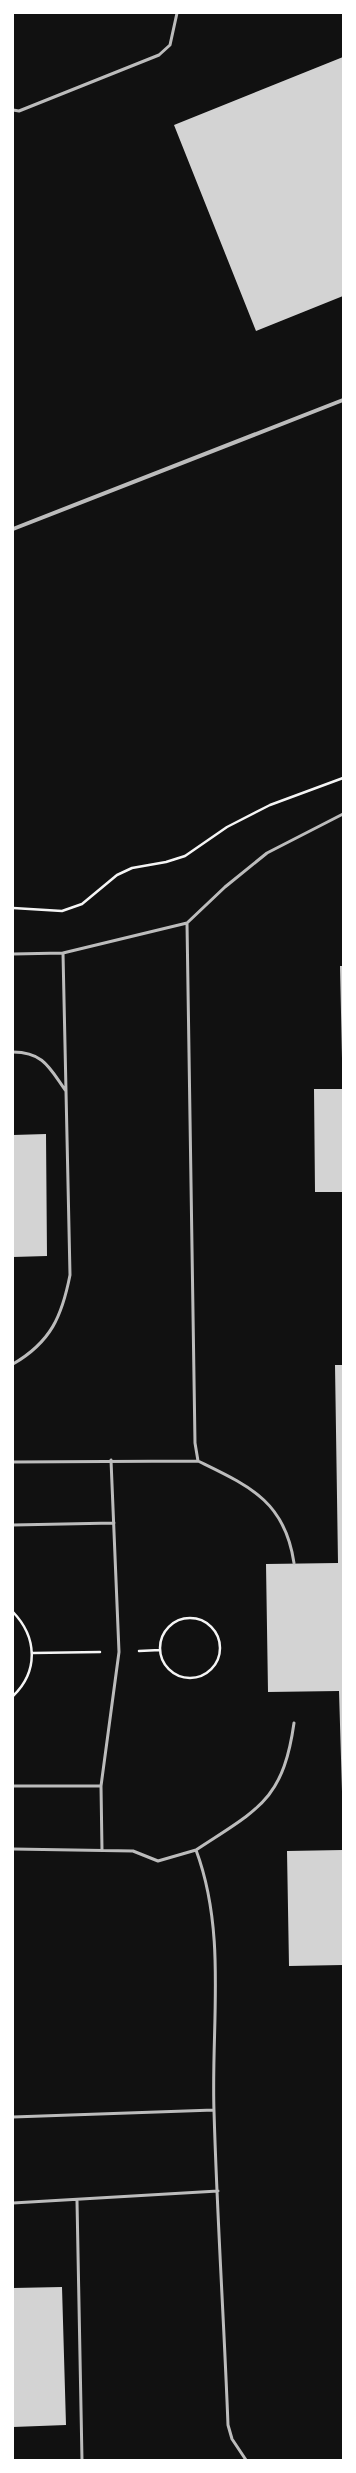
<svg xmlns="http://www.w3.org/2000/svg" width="356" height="2473" font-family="Montserrat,sans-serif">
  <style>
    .building { fill: #d3d3d3 }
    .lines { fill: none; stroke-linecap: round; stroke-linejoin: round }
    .path { stroke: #f5f5f5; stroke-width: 2.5 }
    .service { stroke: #bcbcbc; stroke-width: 3 }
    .minor { stroke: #bcbcbc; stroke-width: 4 }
  </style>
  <rect width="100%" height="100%" fill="#111"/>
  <path class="building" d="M343,57V296L256,331L174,125Z
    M340,966H343V1058H342Z
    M314,1089H343V1192H315Z
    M46,1134L47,1256L13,1257V1135Z
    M335,1365H343V1825L339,1691L268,1692L266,1564L338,1563Z
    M343,1850V1965L289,1966L287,1851Z
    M62,2287L66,2425L13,2427V2288Z"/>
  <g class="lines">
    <path class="path" d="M13,908L62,911L82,904L117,875L132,868L166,862L185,856L227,827L270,805L343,778
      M13,1612C37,1637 39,1671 13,1696
      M160 1648a30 30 0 1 1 60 0a30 30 0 1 1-60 0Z
      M139,1651L160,1650
      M33,1653L100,1652"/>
    <path class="service" d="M13,110L19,111L159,55L170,45L177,13
      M63,953L187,923L225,887L267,853L343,814
      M13,954L63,953L70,1275C62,1316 51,1342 13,1364
      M13,1052C44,1052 50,1069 66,1091
      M198,1461C249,1486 285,1501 294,1563
      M13,1462L198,1461L195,1443L187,923
      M13,1525L114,1523
      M13,1786H101
      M13,1849L133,1851L158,1861L196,1850C227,1933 211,2024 214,2111C217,2216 224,2320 228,2425L232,2439L246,2460
      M102,1850L101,1786L119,1652L111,1460
      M196,1850C258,1809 283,1801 294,1723
      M13,2117L214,2110
      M77,2201L82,2460
      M13,2203L218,2191"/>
    <path class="minor" d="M13,529L343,400"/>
  </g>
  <rect width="356" height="2473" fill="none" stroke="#ffffff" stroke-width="28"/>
</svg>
